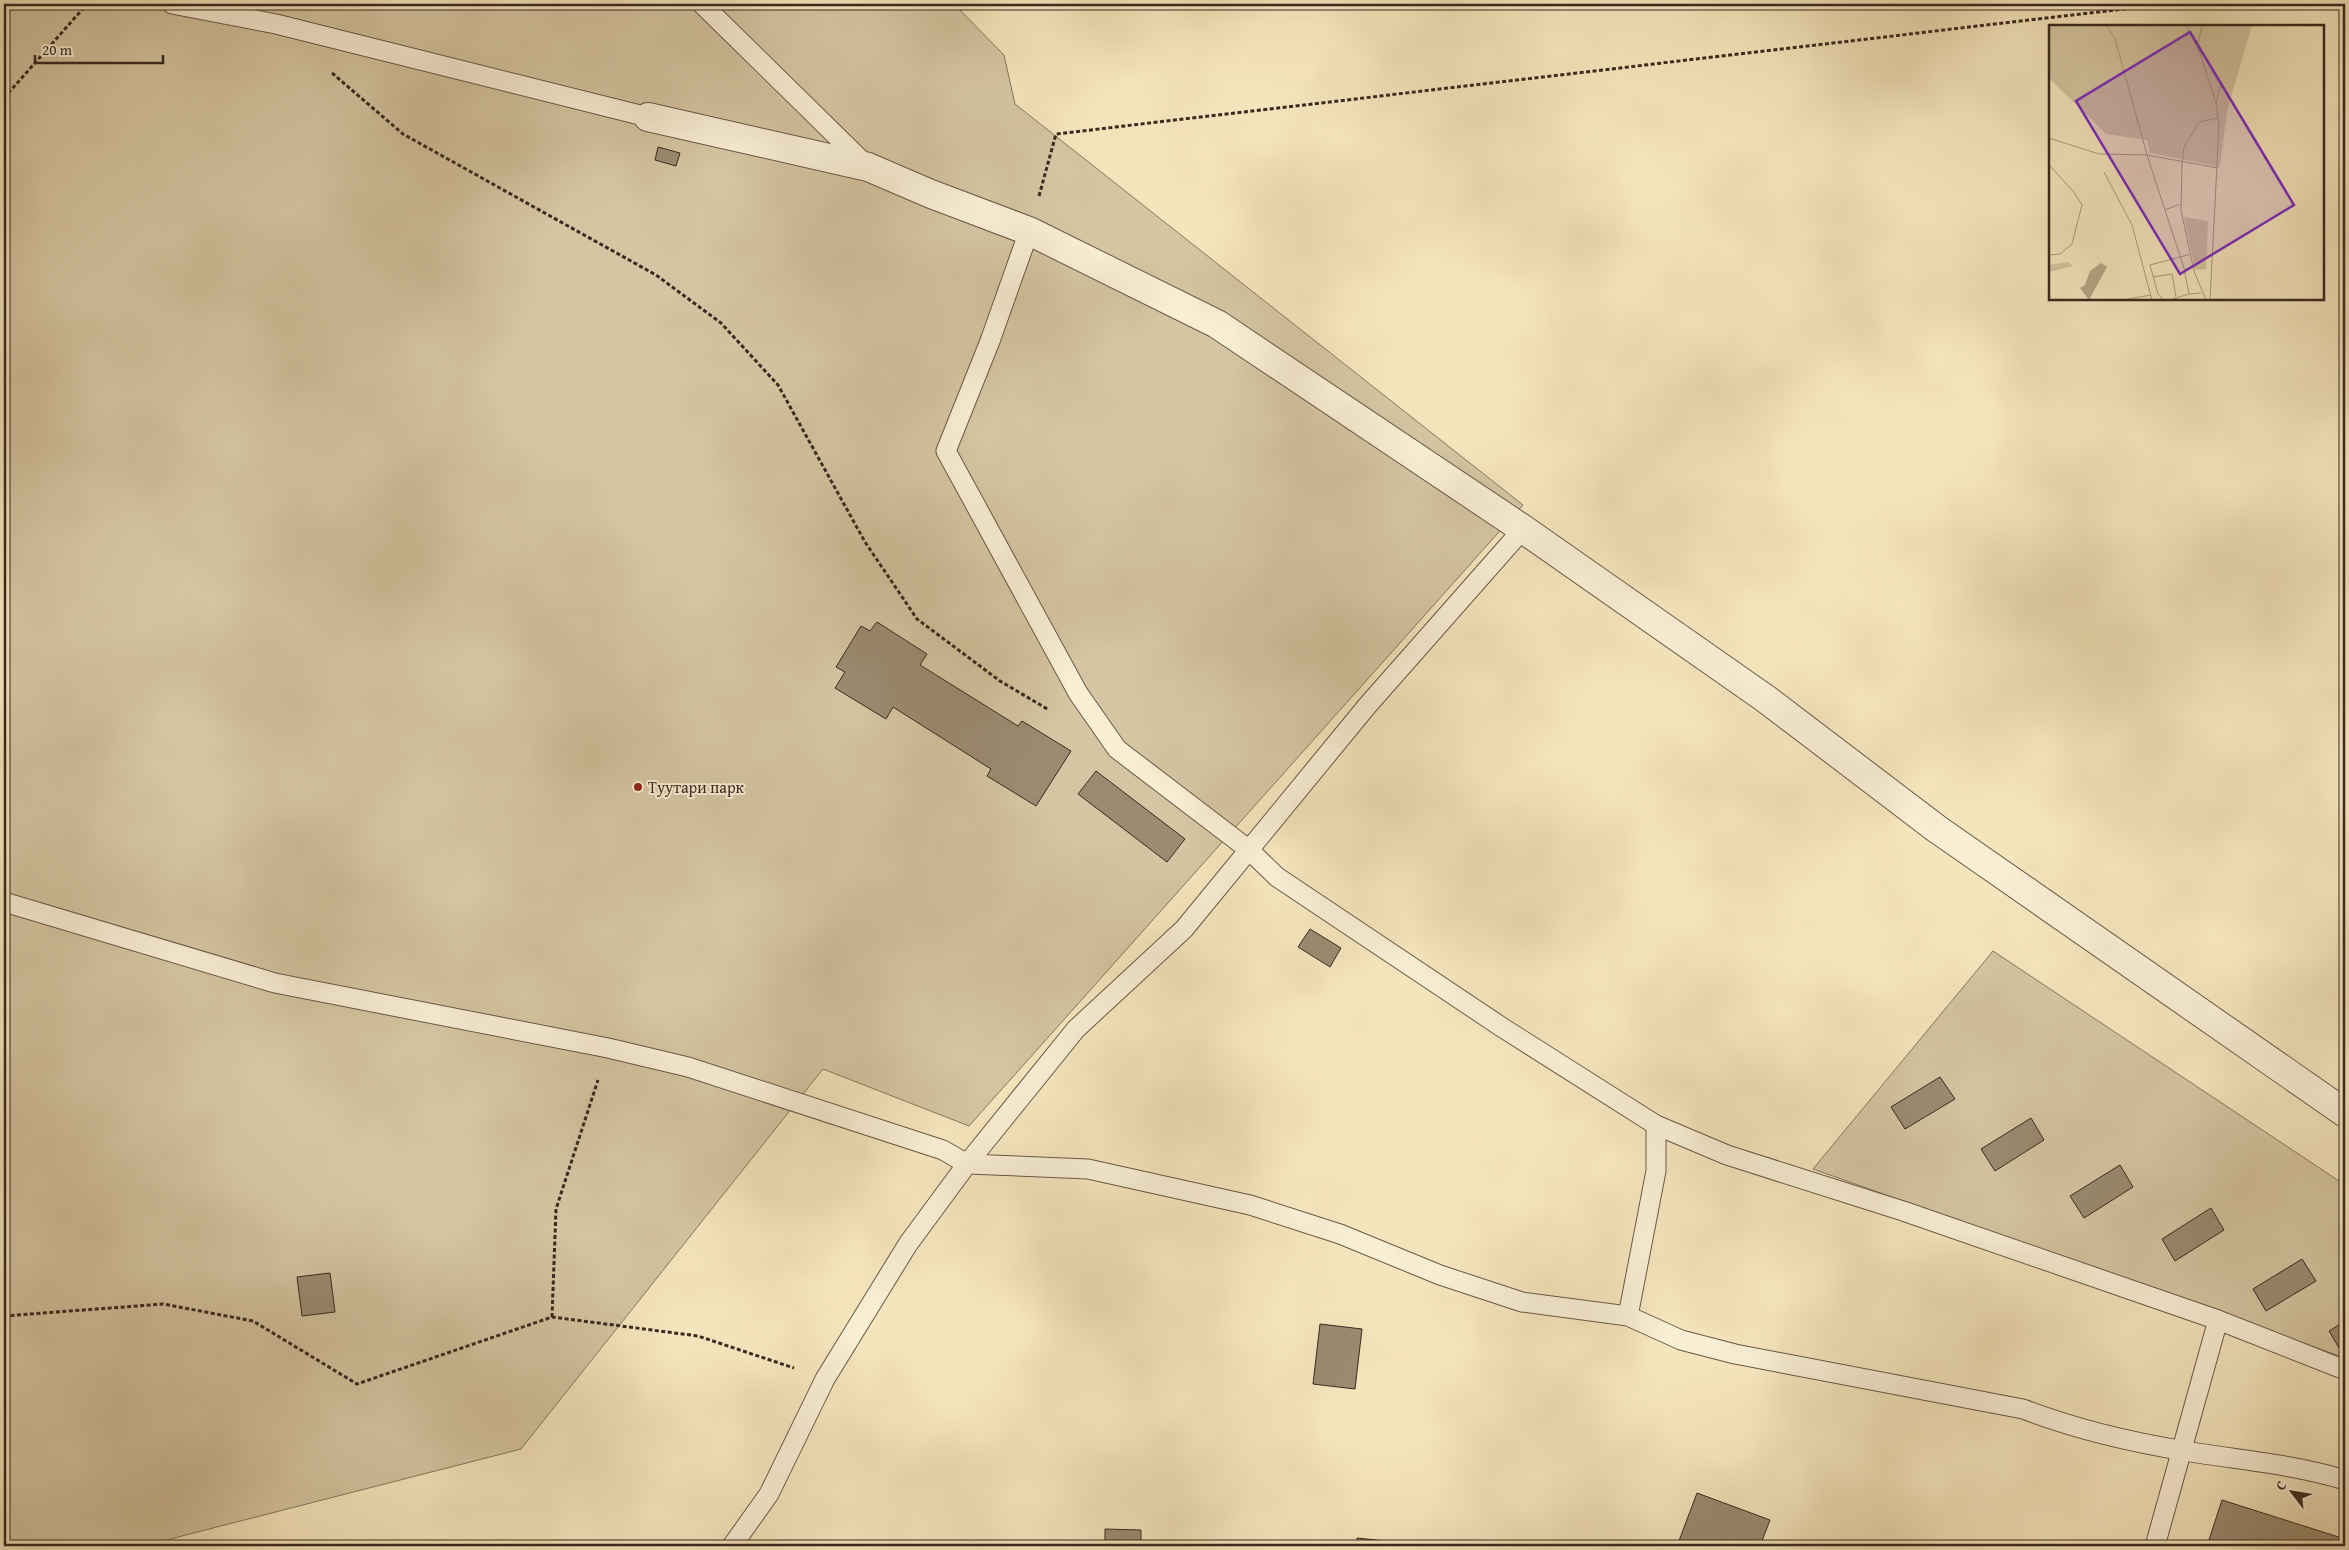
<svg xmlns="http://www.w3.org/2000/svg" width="2349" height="1550" font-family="'Gentium Book Plus',serif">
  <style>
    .green { fill: #d5c5a2; stroke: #877760 }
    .building { fill: #9b8b71; stroke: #39291f }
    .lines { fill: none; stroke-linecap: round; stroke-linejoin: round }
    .service-casing { stroke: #685846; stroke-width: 21 }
    .minor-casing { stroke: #685846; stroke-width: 30 }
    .path { stroke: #39291f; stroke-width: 3; stroke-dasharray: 4 2.5; stroke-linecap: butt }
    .service { stroke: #f8eed4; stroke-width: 19 }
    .minor { stroke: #f8eed4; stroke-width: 28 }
    .poi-dot { fill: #8f2418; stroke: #f8eed4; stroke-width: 2 }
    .labels { text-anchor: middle; stroke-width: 4; stroke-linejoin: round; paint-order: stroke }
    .poi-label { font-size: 16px; fill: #39291f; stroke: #f8eed4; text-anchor: start }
    .inset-road { fill: none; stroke: #aa9a7e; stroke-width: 1 }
    .view { fill: #7b2cbf; fill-opacity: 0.15; stroke: #7b2cbf; stroke-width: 2.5 }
    .inset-edge { fill: none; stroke: #39291f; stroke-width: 2.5 }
  </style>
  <rect width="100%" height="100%" fill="#f5e5bd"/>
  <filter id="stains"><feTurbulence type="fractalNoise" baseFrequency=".004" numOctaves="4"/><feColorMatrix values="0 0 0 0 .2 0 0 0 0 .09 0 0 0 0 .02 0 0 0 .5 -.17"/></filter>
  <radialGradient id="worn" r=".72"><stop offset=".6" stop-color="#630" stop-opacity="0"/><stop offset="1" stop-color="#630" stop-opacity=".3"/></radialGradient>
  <path class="green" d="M4,4H954L1004,55L1015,104L1523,505L969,1126L823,1069L521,1449L143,1546H4Z
    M1993,951L2345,1185V1358L1813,1169Z"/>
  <path class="building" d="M658,147L680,153L676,166L655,160Z
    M877,622L927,654L920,665L1018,726L1022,721L1071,751L1036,806L987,776L991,769L893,707L886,719L835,688L845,672L836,667L861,626L870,631Z
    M1096,771L1185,839L1167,862L1078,794Z
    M1310,929L1341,948L1330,967L1298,947Z
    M1940,1077L1955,1099L1905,1129L1891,1107Z
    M2031,1118L2044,1140L1995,1171L1981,1149Z
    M2120,1165L2133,1187L2084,1218L2070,1196Z
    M2211,1208L2224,1230L2175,1261L2162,1239Z
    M2302,1259L2316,1281L2266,1311L2253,1289Z
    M330,1273L335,1312L302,1316L297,1277Z
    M2345,1321V1352L2342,1353L2329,1331Z
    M1320,1324L1362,1329L1355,1389L1313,1384Z
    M1697,1493L1770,1520L1760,1546H1677Z
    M2222,1500L2345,1539V1546H2207Z
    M1105,1529L1141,1530V1546H1105Z
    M1357,1538L1414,1544V1546H1356Z"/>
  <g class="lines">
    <g class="service-casing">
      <path id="service" d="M172,4L276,24L648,117
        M702,4L867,166
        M1029,231L990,341L946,451L1078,693L1117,749L1248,849L1277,877L1503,1028L1656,1125L1727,1155L1903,1211L2218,1320L2345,1370
        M4,902L275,983L608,1048L688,1067L943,1150L967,1164L1088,1169L1250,1205L1340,1234L1440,1275L1522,1302L1628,1316L1681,1340L1735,1354L2023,1409C2075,1429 2130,1442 2185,1451C2238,1460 2293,1464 2345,1480
        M1628,1316L1656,1171V1125
        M732,1546L769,1494L825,1379L908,1244L967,1164L1076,1029L1184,929L1367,706L1523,529
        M2155,1546L2218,1320"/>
    </g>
    <g class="minor-casing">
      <path id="minor" d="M648,117L868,167L931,194L1029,231L1217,324L1523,529L1766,699L1937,829L2345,1113"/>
    </g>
    <path class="path" d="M332,73L403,134L656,275L721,323L778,385L865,542L917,619L1000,681L1049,710
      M4,98L87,4
      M1039,196L1056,134L2166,4
      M4,1316L163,1304L253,1321L357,1384L552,1317L698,1336L794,1368
      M552,1317L556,1209L598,1080"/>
    <use href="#service" class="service"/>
    <use href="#minor" class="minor"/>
  </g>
  <circle class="poi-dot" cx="638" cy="787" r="5"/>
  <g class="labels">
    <g class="poi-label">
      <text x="648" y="793">Туутари парк</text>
    </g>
  </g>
  <g transform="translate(2049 25)">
    <rect width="275" height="275" fill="#f5e5bd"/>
    <path d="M0,0H203L178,86L171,142L101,128L98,115L57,109L0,53ZM135,192L159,196L157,244L146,245ZM19,237L24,241L0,247V240Z" fill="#d5c5a2"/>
    <path d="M52,238L58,242L40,275L31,263L36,260L41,246Z" fill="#b5a587"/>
    <path class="inset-road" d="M57,0L66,14L98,130L135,243L140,269L152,268M137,0L151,28L167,78L170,101L161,275M149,19L153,0M167,78L172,59M0,113L50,129L98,130L169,143M0,140L24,166L33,180L23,219L11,229L0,230M55,147L83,200L103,275M116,185L131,179M104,252L123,249L127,272M73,275L102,270M114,275L109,269L101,240L142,229M121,275L140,269M157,275L145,246L132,185L133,140L135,122L150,97L169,93"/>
    <path class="view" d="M141,7L245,180L131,249L27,76Z"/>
    <rect width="275" height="275" class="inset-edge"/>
  </g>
  <rect width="2349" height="1550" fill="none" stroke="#f5e5bd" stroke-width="20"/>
  <rect x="5" y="5" width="2339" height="1540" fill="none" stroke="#39291f" stroke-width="2.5"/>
  <rect x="10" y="10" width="2329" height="1530" fill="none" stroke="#39291f"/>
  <g transform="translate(2292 1492) rotate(301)" stroke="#f8eed4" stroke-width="4" paint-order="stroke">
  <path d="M0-4L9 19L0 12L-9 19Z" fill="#39291f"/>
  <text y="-8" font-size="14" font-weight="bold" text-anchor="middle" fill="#39291f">С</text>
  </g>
  <path d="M35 55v8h128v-8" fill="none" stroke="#39291f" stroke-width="2.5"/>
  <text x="42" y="55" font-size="15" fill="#39291f" stroke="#f8eed4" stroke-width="4" paint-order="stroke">20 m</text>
  <rect width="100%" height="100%" filter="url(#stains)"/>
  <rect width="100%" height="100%" fill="url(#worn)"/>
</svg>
